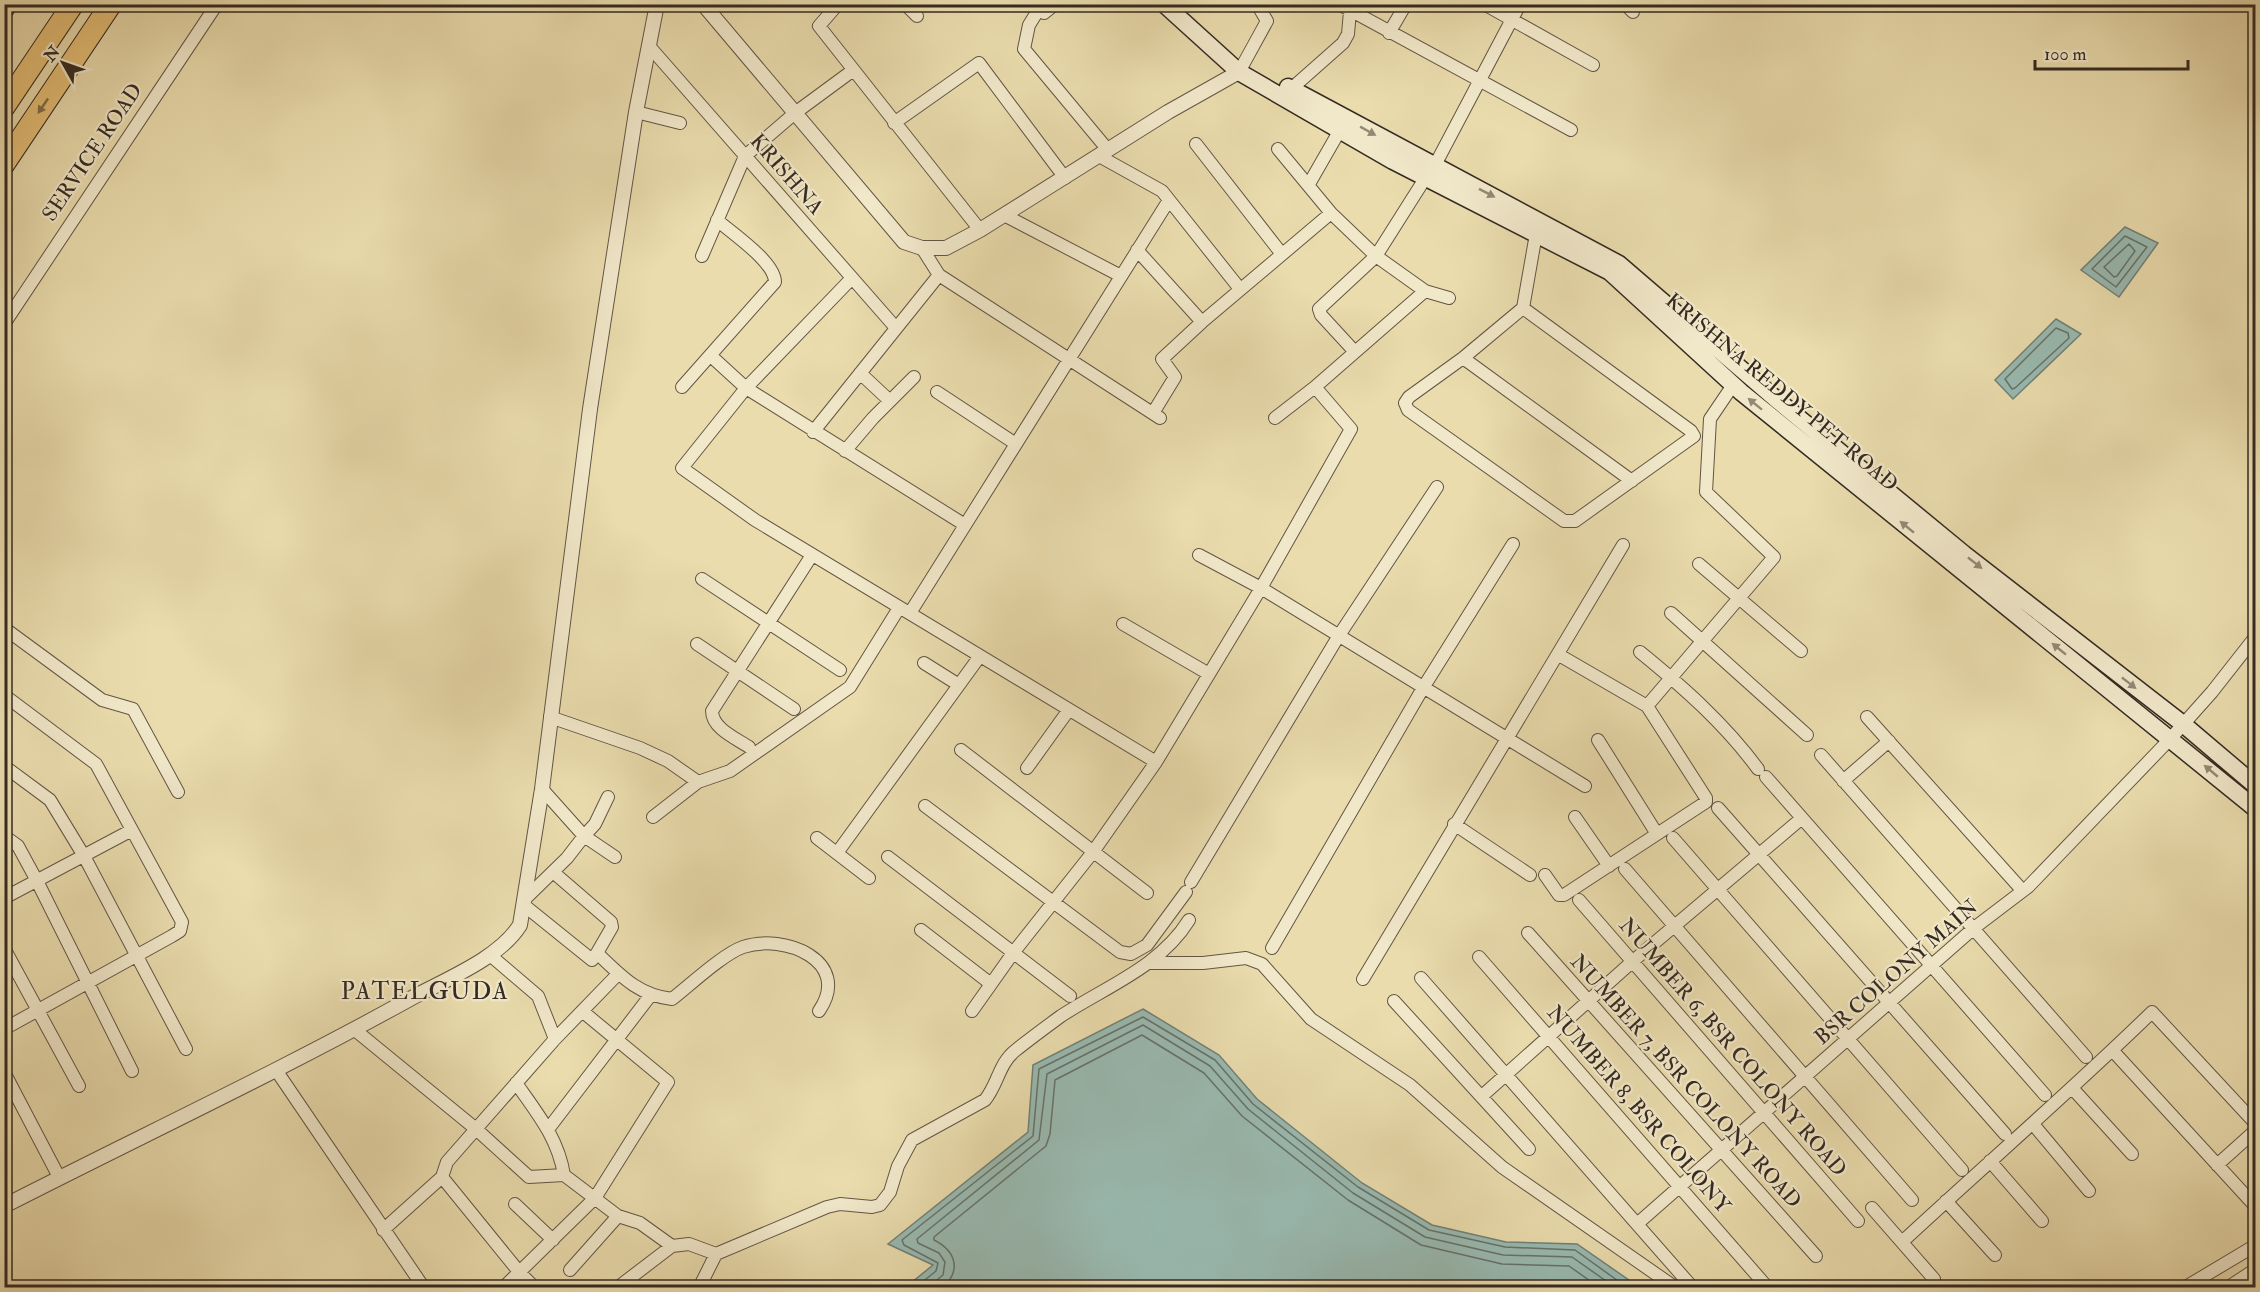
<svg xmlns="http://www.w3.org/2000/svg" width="2260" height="1292" font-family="'IM FELL Double Pica',serif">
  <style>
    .water { fill: #99bab1; stroke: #718078; stroke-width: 1.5 }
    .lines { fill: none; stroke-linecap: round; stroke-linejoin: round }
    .shore { stroke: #66726a; stroke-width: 1.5 }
    .minor-casing { stroke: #625645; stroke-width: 14 }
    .tertiary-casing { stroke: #625645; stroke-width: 16 }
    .secondary-casing { stroke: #342a22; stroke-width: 19 }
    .motorway-casing { stroke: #342a22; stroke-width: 23 }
    .minor { stroke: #f1e8ca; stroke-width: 12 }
    .tertiary { stroke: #f1e8ca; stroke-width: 14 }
    .secondary { stroke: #f1e8ca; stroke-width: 16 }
    .motorway { stroke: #e5be76; stroke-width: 21 }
    .oneway { fill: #846d48 }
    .oneway2 { fill: #928976 }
    .labels { text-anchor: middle; stroke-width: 4.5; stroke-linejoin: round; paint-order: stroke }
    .street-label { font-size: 21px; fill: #342a22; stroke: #f1e8ca }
    .quarter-label { font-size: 24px; letter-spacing: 1.5px; fill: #342a22; stroke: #f1e8ca }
  </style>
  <rect width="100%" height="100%" fill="#eadcad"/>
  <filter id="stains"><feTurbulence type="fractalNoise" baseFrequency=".00333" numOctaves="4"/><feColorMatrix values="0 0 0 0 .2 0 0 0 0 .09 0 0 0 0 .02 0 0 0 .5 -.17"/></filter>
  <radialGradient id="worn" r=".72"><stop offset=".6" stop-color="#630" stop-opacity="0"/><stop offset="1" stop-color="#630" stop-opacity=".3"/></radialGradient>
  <path class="water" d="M2125,227L2158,243L2119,297L2081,270Z
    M2056,319L2081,334L2013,399L1995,380Z
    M1143,1009L1219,1055L1257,1099L1362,1183L1432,1225L1506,1242L1577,1244L1639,1287H906L933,1265L888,1244L1028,1132L1033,1065Z"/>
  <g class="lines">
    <path class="shore" d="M2125,236L2147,247L2116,287L2092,269Z
      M2129,244L2135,251L2117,276L2114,277L2104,267Z
      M2056,328L2068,333L2069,338L2015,388L2012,389L2005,379Z
      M915,1288L936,1271L938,1263L904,1245L902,1240L1033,1136L1039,1069L1143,1017L1215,1060L1253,1104L1358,1187L1429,1230L1505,1247L1575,1250L1628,1288
      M927,1288L943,1275L945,1262L939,1253L918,1243L917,1239L1039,1140L1047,1074L1143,1025L1210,1066L1248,1109L1353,1193L1425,1237L1503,1255L1572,1257L1616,1288
      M942,1288C962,1271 956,1251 934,1240V1237L1046,1146L1050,1134L1055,1080L1142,1035L1204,1073L1242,1116L1348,1200L1421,1245L1502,1264L1569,1266L1600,1288"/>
    <g class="minor-casing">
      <path id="minor" d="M838,4L819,26L980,230
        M905,4L917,16
        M1339,4L1571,130
        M1484,4L1593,65
        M1625,4L1633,12
        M1036,5L1044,13L1055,4
        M1039,9L1029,25L1024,49L1108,150
        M1389,33L1406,4
        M649,46L896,328
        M1239,72L1267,21L1257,4
        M1291,89L1343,43L1348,34L1350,11
        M636,112L680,123
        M894,123L979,63L1065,178
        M1196,144L1281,253
        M1099,156L1162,191L1240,289
        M1434,167L1520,4
        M1309,184L1340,130
        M1331,213L1376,256L1319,309L1321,315L1355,352
        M1004,215L1121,276
        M1137,250L1202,322
        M702,256L745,156L795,113L852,71
        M939,275L1160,418
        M852,278L746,388L682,468L755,520L1156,762
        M1425,291L1449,298
        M1523,308L1691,431L1694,436L1575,521H1564L1408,410L1405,403L1409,397L1463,358L1523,308L1536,234
        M4,324L217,4
        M711,356L746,388L965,525
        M1463,358L1632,481
        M860,373L890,401
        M682,387L775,282C775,262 733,234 717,220
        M937,392L1016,444
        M1153,413L1175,377L1162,359L1202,322L1331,213L1278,149
        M1275,418L1315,387L1425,291L1376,256L1426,177
        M813,432L939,275L922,248
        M845,451L873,418L914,377
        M1199,555L1261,588L1585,786
        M1699,564L1801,651
        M702,579L840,670
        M910,613L1169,200
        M1671,613L1807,735
        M1123,624L1209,674
        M4,628L102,700L133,709L178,792
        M697,644L794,709
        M1640,652C1683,687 1725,724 1758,769
        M1559,655L1647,706
        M924,663L959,685
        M4,695L96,764L132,830
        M550,717L640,748L668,761L698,782L653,817
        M1867,717L2022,890
        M1598,740L1657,834
        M749,747C735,738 712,728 712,711L812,555
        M961,750L1147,893
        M1821,755L2086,1057
        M4,766L50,800L84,856L186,1049
        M1027,768L1068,711
        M1766,777L2045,1095
        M1843,781L1889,741
        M698,782L730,771L850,687L899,608
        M542,789L584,836L595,824L608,797
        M925,806L1120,952L1131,954L1147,945L1186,892
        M1718,808L2005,1134
        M1575,817L1609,866
        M1454,824L1530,875
        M4,836L18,846L37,881L132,1071
        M817,838L869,878
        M1673,838L1962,1170
        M837,853L980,656
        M888,857L1070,996
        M1625,869L1912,1200
        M553,872L611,922L612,927L597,953
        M1545,875L1559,895H1564L1706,802V798L1647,706L1774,557L1706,492L1710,419L1733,385
        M1191,882L1338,637L1437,487
        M4,898L132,830L182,922L180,931L172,936L4,1029
        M525,899L567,858L584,836L615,857
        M1579,900L1858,1221
        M525,906L592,960L597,953C621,976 638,995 672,999C690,985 723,954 743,947C784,933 853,961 819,1011
        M921,930L991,984
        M1528,933L1816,1256
        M4,948L79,1086
        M1272,948L1423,688L1513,544
        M490,955L538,996L555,1039
        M1479,957L1768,1288
        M1149,963H1203L1246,958L1262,964L1311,1019L1410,1085L1502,1167L1676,1288
        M1421,978L1693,1288
        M1363,979L1623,545
        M1394,1001L1529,1149
        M972,1011L1013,953L1093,852L1156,762L1261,588L1351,429L1315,387
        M355,1030L476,1129L529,1177L564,1175
        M2113,1051L2256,1207
        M276,1070L424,1288
        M4,1072L59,1177
        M516,1083C537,1113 558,1138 564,1175L618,1216L640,1223L672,1246
        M2073,1089L2132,1154
        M1482,1096L1633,961L1802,818
        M2033,1124L2089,1191
        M549,1128L650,996
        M1990,1161L2042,1221
        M2217,1165L2256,1130
        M442,1177L520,1273L535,1288
        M1946,1201L1995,1255
        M515,1204L553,1240
        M1872,1208L1934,1279
        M1637,1224L1974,928L2028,887L2171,738L2212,692L2256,636
        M383,1230L442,1177L447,1162L555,1039L618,974
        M1902,1242C1985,1165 2071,1091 2152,1012L2256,1124
        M570,1270L618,1216
        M2244,1277L2252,1288
        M503,1288L595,1198L668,1082L582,1011
        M617,1288L672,1246L689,1244L716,1254
        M699,1288L716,1254L827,1207L840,1204L872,1207L880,1205L890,1192L898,1166L912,1140L985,1100C998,1084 999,1063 1016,1050C1031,1038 1046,1027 1061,1016C1105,987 1160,967 1189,920
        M2184,1288L2256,1245
        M2227,1288L2256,1269"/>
    </g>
    <g class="tertiary-casing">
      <path id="tertiary" d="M703,4L904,242L922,248H946L980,230L1168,112L1239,72
        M4,1206C139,1137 276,1073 408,1000C444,980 499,959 520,925L542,789L590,409L636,112L657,4"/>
    </g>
    <g class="secondary-casing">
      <path id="secondary" d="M1164,4L1239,72L1393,161L1610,272L1741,392L2256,809
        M4,11L9,4
        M1288,87L1619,264L1777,400L1964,554L2183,724L2256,786"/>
    </g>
    <g class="motorway-casing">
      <path id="motorway" d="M4,107L73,4
        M4,164L111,4"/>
    </g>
    <use href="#minor" class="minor"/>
    <use href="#tertiary" class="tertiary"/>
    <use href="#secondary" class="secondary"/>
    <use href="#motorway" class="motorway"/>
  </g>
  <defs><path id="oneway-solid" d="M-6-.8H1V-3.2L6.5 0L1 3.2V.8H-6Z" transform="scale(1.5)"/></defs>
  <use class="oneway" href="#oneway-solid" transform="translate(43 106) rotate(124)"/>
  <g class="oneway2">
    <use href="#oneway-solid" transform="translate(1368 131) rotate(29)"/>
    <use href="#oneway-solid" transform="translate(1487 193) rotate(27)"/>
    <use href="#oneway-solid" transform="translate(1755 404) rotate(-141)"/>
    <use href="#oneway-solid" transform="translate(1907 527) rotate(-141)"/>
    <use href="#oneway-solid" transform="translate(1975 563) rotate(38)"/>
    <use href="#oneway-solid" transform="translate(2059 649) rotate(-141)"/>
    <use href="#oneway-solid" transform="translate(2129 683) rotate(38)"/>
    <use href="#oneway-solid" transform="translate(2211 771) rotate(-140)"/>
  </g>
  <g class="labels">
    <g class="street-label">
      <text transform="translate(92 152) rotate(-56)" y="7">SERVICE ROAD</text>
      <text transform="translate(787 174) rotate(49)" y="7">KRISHNA</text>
      <text transform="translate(1782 392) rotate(40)" y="7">KRISHNA REDDY PET ROAD</text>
      <text transform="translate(1896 972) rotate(-41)" y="7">BSR COLONY MAIN</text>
      <text transform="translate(1733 1047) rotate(49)" y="7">NUMBER 6, BSR COLONY ROAD</text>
      <text transform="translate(1686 1081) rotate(48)" y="7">NUMBER 7, BSR COLONY ROAD</text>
      <text transform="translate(1639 1109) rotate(49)" y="7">NUMBER 8, BSR COLONY</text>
    </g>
    <g class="quarter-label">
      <text x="425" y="999">PATELGUDA</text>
    </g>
  </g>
  <rect width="2260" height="1292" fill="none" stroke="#eadcad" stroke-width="24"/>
  <rect x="6" y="6" width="2248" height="1280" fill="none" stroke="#342a22" stroke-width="3"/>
  <rect x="12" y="12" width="2236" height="1268" fill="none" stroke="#342a22" stroke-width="1.5"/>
  <g transform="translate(63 63) rotate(310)" stroke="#f1e8ca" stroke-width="4.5" paint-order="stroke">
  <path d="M0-4.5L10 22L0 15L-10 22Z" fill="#342a22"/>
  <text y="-9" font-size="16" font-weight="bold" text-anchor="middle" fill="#342a22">N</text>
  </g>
  <path d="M2035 60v9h153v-9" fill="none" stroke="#342a22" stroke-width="3"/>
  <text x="2044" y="60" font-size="18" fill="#342a22" stroke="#f1e8ca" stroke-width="4.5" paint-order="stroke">100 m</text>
  <rect width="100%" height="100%" filter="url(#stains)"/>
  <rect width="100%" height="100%" fill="url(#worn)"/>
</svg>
